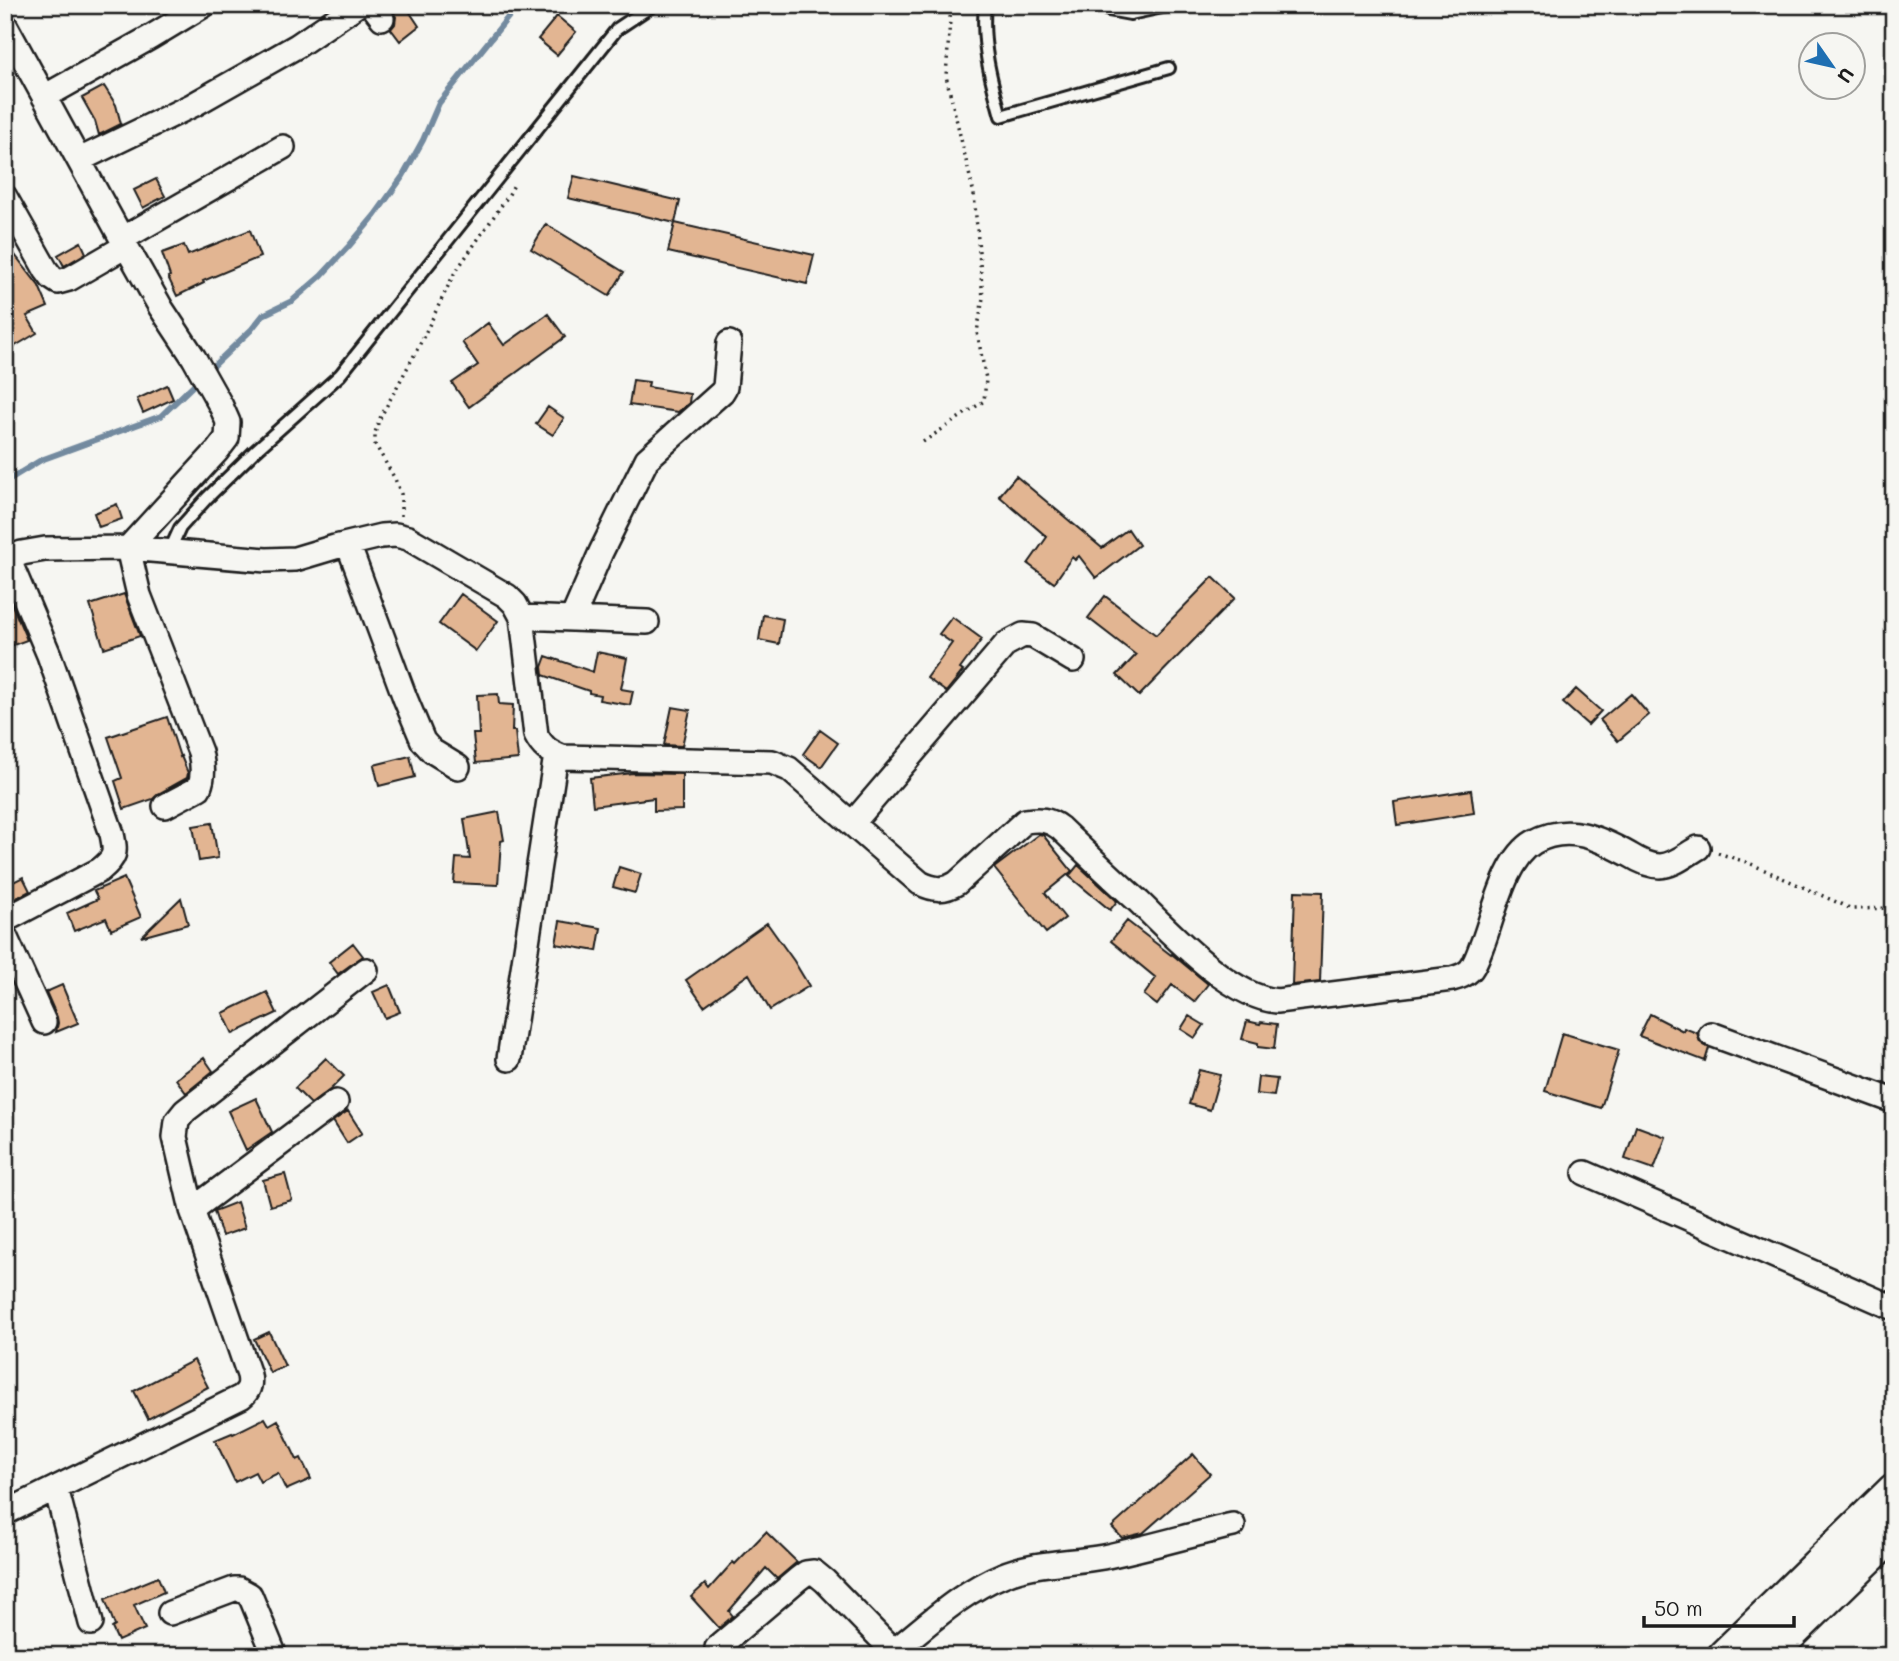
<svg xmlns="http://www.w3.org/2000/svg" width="1899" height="1661" font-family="Mali,sans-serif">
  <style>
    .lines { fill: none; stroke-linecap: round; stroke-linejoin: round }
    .stream { stroke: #738a9f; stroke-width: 6 }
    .building { fill: #e2b592; stroke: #1c1c1c; stroke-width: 2 }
    .service-casing { stroke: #1c1c1c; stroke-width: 16 }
    .minor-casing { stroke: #1c1c1c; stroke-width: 28 }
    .secondary-casing { stroke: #1c1c1c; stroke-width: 37 }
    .path { stroke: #1c1c1c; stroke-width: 3.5; stroke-dasharray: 2 5; stroke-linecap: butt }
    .service { stroke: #f6f6f2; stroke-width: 10 }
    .minor { stroke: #f6f6f2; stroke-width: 23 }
    .secondary { stroke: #f6f6f2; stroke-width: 32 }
  </style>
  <rect width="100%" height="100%" fill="#f6f6f2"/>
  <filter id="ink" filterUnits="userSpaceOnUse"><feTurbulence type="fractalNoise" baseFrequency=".0143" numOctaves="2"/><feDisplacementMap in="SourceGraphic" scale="14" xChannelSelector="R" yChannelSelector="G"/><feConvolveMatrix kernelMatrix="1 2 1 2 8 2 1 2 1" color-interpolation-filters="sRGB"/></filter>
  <g filter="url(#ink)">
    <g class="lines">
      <path class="stream" d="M5,482L41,460L161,416L251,330L263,315L292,301L321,276L349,246L375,215L403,176L423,140L439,103L518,5"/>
    </g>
    <path class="building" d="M390,5H405L419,26L400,41L391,29L395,24L396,17Z
      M557,16L576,32L557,55L538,39Z
      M104,86L116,105L121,124L99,135L95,121L82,98Z
      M574,176L680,201L675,223L568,198Z
      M156,179L165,196L143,208L134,190Z
      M675,223L814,255L807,284L668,252Z
      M546,224L624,272L609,296L531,249Z
      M250,230L260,257L203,281L204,283L177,296L168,277L170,276L162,253L184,245L188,255Z
      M5,242L39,286L48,307L27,316L37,333L5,352Z
      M81,242L86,253L64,266L58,255Z
      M548,314L565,337L469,407L452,383L478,365L462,342L488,323L504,345Z
      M633,380L649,382L648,387L690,394L689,403L678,412L629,405Z
      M167,385L173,399L143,413L137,399Z
      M548,407L564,418L553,435L536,424Z
      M1016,476L1102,548L1128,529L1139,545L1096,578L1079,556L1075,560L1072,557L1054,583L1028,564L1047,537L999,496Z
      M117,504L122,519L99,527L94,513Z
      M1213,577L1235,598L1139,696L1117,675L1136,655L1088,618L1105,596L1156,635Z
      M124,594L140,636L104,648L90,605Z
      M461,594L498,621L476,651L439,624Z
      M10,600L27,640L5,648V602Z
      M763,615L783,619L779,644L759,640Z
      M952,617L982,639L960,669L963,671L946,692L927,678L952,643L939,634Z
      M597,652L627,658L621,689L633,691L630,705L599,700L600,695L589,693V691L543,675L542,667L546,656L593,672Z
      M1576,689L1601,711L1588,725L1563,703Z
      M498,694L499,704L513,705L512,731H515L518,759L476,763L473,734H479L477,695Z
      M1631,694L1649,715L1618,741L1600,720Z
      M672,707L690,710L682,746L664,745Z
      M167,717L180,757L181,756L188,773L187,778L158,794L153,799L124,809L115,781L122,778L108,737Z
      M820,730L838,743L821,767L803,754Z
      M410,756L415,777L379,786L374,765Z
      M633,773L682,774V810L654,811V798L593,806L590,778Z
      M1471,790L1474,813L1397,825L1394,802Z
      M499,812L504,840L501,841L498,885L454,883L456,858L470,859L464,819Z
      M212,823L218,858L199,861L193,826Z
      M1039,834L1043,835L1072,871L1045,893L1065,918L1046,933L994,868Z
      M1078,865L1117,901L1110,910L1069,876Z
      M619,867L641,874L635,893L613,887Z
      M23,877L30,891L5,904V886Z
      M124,878L141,917L111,930L106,918L74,931L67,913L98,899L94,891Z
      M1295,891L1323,892L1320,982L1292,985Z
      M181,898L188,924L141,937Z
      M560,921L601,928L597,951L556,944Z
      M1127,921L1171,955L1172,954L1173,955L1208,984L1194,1002L1172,985L1157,1005L1144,995L1156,978L1111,941Z
      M767,923L794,961L809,986L770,1010L749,974L704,1006L686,980Z
      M353,943L363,956L338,974L329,962Z
      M62,985L78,1023L56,1032L58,1023L57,1017L46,992Z
      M389,985L400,1012L385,1018L373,992Z
      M267,992L277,1013L233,1034L223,1013Z
      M1650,1014L1683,1031L1684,1028L1697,1033L1700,1042L1709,1048L1705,1061L1639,1036Z
      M1189,1016L1204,1025L1195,1038L1181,1029Z
      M1247,1021L1260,1024L1261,1022L1277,1024L1274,1049L1258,1047V1043L1242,1039Z
      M1562,1033L1619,1050L1601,1108L1545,1091Z
      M204,1058L213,1071L186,1093L176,1079Z
      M326,1058L344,1076L331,1089L311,1104L295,1088Z
      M1199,1070L1220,1075L1210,1110L1189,1104Z
      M1258,1077L1277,1079L1274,1096L1256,1094Z
      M256,1098L272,1132L246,1150L228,1111Z
      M348,1111L362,1133L347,1143L333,1121Z
      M1636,1126L1666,1137L1654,1169L1625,1159Z
      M285,1174L292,1200L270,1206L263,1180Z
      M237,1202L245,1228L222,1236L214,1211Z
      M269,1332L285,1366L270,1373L254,1339Z
      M194,1360L208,1387L148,1419L134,1391Z
      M265,1418L269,1425L278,1420L297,1460L301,1458L311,1479L286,1490L278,1473L260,1482L255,1472L235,1482L215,1440L232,1433L233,1434Z
      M1193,1454L1210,1474L1143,1533L1122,1538L1112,1527Z
      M766,1532L797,1562L777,1579L766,1568L729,1611L733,1616L719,1628L691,1597L705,1584L709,1589L733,1562L735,1564Z
      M158,1577L164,1592L134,1605L145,1629L118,1641L112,1628L115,1626L105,1599Z"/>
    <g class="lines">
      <g class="service-casing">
        <path id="service" d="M985,5C981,43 991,80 1001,116L1169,68
          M1105,5L1108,10L1130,14
          M1131,5L1130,14L1172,5
          M169,552L180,528L207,498L255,451L340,375L617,29L653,5"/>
      </g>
      <g class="minor-casing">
        <path id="minor" d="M372,5L382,18
          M5,25L122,239L161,308L194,358L221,406L228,422L227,438L217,451L128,548L139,595L200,752C203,765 204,776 199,788L165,806
          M44,97L151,37L204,5
          M79,160L193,105L297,46L357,5
          M5,197L46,270L52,278L58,282L69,279L126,246
          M122,239L283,147
          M348,544L405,698L423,741L432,751L458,767
          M5,560L22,553L45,549L128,548L266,560L295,559L335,547L381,536L396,535L408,538L507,596L515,604L522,617L536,735C542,747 549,752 562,757L772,762L789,769L920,883C934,890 944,891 957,883L1025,821C1039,819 1049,819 1060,828C1086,853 1112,878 1139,902C1172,934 1230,997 1277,1001L1452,979C1459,977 1466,975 1471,969C1477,961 1480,949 1484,940C1495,910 1506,858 1534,842C1568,823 1599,838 1630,855C1638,860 1650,866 1660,866C1673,866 1687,854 1698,848
          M522,617L647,622
          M572,619L601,552L647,459L722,392L725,387L729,343
          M852,824L1006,644L1023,635L1033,636L1073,660
          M5,920L100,870C116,857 116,853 112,834L49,655L8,558
          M5,936L44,1022
          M1711,1034L1894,1101
          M509,1059L556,755
          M1585,1173L1894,1308
          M192,1210L336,1102
          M56,1488L91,1623
          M5,1513L241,1397C249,1391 251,1385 249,1375L192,1210L175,1137L177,1121L185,1111L366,970
          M170,1613L234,1589H239L250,1595L275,1656
          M717,1648L798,1579L806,1573L814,1572L825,1581L898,1656
          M893,1652C928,1624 961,1592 1003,1575C1034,1562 1070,1563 1103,1557C1147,1548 1190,1535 1233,1525"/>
      </g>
      <g class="secondary-casing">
        <path id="secondary" d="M1724,1656L1894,1490
          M1768,1656L1894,1533"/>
      </g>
      <path class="path" d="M923,442L984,401L986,379L977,332L983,298L974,194L946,76L951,5
        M401,516V494L395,479L375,444V433L379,420L417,350L454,274L508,196L515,183
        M1718,853L1749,863L1852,909L1894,908"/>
      <use href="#service" class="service"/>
      <use href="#minor" class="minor"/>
      <use href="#secondary" class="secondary"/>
    </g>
  </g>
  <rect width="1899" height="1661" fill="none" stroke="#f6f6f2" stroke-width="28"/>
  <rect x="14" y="14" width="1871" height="1633" fill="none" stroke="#1c1c1c" stroke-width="2.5" filter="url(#ink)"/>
  <g transform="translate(1832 66) rotate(124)"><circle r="33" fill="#f6f6f2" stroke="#9f9f9c" stroke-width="2"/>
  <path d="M0-5L12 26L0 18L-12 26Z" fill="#1f6fb2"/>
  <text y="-10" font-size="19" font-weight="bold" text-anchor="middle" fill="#1c1c1c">U</text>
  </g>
  <path d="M1644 1616v10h150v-10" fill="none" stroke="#1c1c1c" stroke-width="3.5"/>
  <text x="1654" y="1616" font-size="21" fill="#1c1c1c" stroke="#f6f6f2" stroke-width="5" paint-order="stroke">50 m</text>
</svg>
